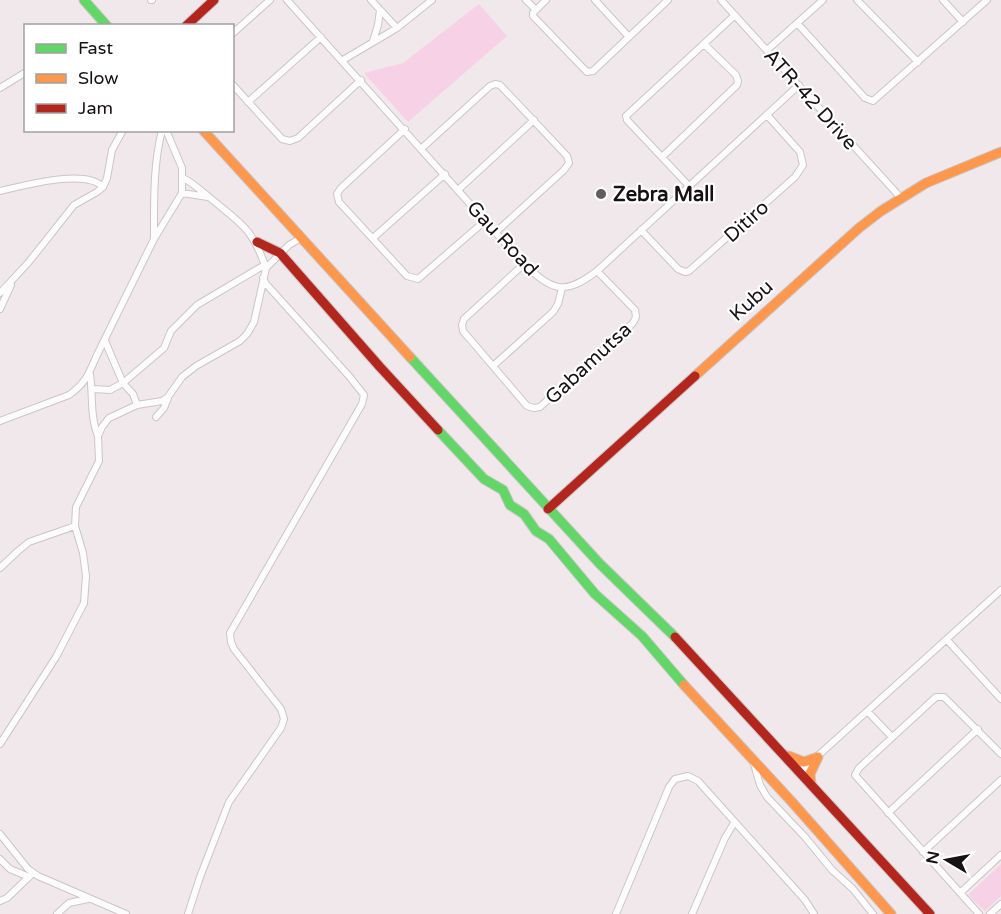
<svg xmlns="http://www.w3.org/2000/svg" width="1001" height="914" font-family="'Varela Round',sans-serif">
  <style>
    .green { fill: #f7d1e5 }
    .lines { fill: none; stroke-linecap: round; stroke-linejoin: round }
    .street-casing { stroke: #cbc5c8; stroke-width: 8 }
    .fast-casing { stroke: #cbc5c8; stroke-width: 11 }
    .slow-casing { stroke: #cbc5c8; stroke-width: 11 }
    .jam-casing { stroke: #cbc5c8; stroke-width: 11 }
    .street { stroke: #fdfcfc; stroke-width: 6 }
    .fast { stroke: #63d668; stroke-width: 9 }
    .slow { stroke: #ff974d; stroke-width: 9 }
    .jam { stroke: #b3261e; stroke-width: 9 }
    .poi-dot { fill: #635c60; stroke: #fff; stroke-width: 2 }
    .labels { text-anchor: middle; stroke-width: 4.5; stroke-linejoin: round; paint-order: stroke }
    .street-label { font-size: 20px; fill: #171114; stroke: #fff }
    .poi-label { font-size: 20px; font-weight: bold; fill: #171114; stroke: #fff; text-anchor: start }
  </style>
  <rect width="100%" height="100%" fill="#f1e8ec"/>
  <path class="green" d="M479,4L507,36L408,122L364,73L403,63Z
    M1001,864V896L985,911L968,895Z"/>
  <g class="lines">
    <g class="street-casing">
      <path id="street" d="M151,0H152
        M287,0L524,264C553,291 564,296 597,271L799,85
        M371,0L397,28
        M526,0L536,10
        M546,0L533,13V16L587,72L593,71L668,0
        M595,0L629,37
        M721,0L901,198
        M857,0L918,62
        M943,0L963,22
        M797,23L865,98L873,101L987,0
        M232,34L270,0
        M373,41L378,25L380,10
        M767,50L823,0
        M343,60L397,28L432,0
        M232,84L282,139L290,141L298,138L361,80
        M0,88L26,72
        M248,102L321,37
        M405,129L341,188L337,194L339,202L407,276L418,279L486,220
        M422,148L490,86L495,84L500,85L567,156L569,163L564,170L496,232
        M662,157L737,85L738,81L736,75L704,44
        M689,186L627,120L626,116L735,15
        M459,189L534,120
        M0,191C23,186 85,168 103,187
        M182,193L208,197
        M641,230L678,269L685,272L689,271L795,177L803,165L800,152L767,115
        M373,238L445,174
        M154,239C154,203 153,165 162,130
        M524,264L464,319L462,325L463,331L527,406L534,408L540,407L633,323L636,317L635,310L597,271
        M0,293L28,263L74,205L97,192L103,187L107,178L112,150L123,130
        M0,309L11,285
        M493,366L553,312L558,304L562,288
        M90,374C93,395 90,417 98,436
        M93,389L110,390L123,383L105,341
        M137,405L133,394L123,383L164,348L171,331L197,305L261,267L266,268C251,226 241,224 209,197C200,190 193,183 183,178
        M156,417L164,408L168,398
        M0,421L69,395C86,383 89,373 97,355L154,239L182,193V168L166,130
        M0,568L18,551L29,542L75,526
        M947,640L1001,699
        M868,712L891,736
        M0,744L56,657L84,603L86,576L83,553L75,526L76,507L99,461L98,436L102,427L109,418L137,405L162,401L168,397L182,377L196,366L240,341L247,334L254,322L266,268L289,245L301,238
        M754,764L760,785L767,797L805,837L832,870L853,889L873,914
        M800,772L1001,590
        M888,813L978,729
        M0,834L28,869L38,876L126,914
        M923,852L1001,780
        M0,859L10,869L29,877
        M960,893L1001,855
        M0,901L7,898L33,873
        M57,914L69,903L88,899
        M188,914L200,877L229,802L281,728L284,719L281,709L234,649L231,642L230,633L362,404L364,395L349,376L266,284L263,278
        M616,914L669,787L675,779L688,776L698,781L805,900L814,914
        M692,914L725,838L734,823
        M979,914L855,775L859,768L936,697H944L1001,754
        M990,914L1001,904"/>
    </g>
    <g class="fast-casing">
      <path id="fast" d="M84,0L107,26
        M410,357L600,564L675,637
        M438,430L484,479L503,490L510,505L524,514L536,531L549,539L595,594L642,636L684,685"/>
    </g>
    <g class="slow-casing">
      <path id="slow" d="M203,130L410,357
        M695,376L859,228L881,211L926,183L1001,152
        M684,685L792,802L891,914
        M789,756L804,762L818,757
        M811,784L810,774L818,757"/>
    </g>
    <g class="jam-casing">
      <path id="jam" d="M186,26L214,0
        M257,242L280,253L380,367L438,430
        M548,509L695,376
        M675,637L930,914"/>
    </g>
    <use href="#street" class="street"/>
    <use href="#fast" class="fast"/>
    <use href="#slow" class="slow"/>
    <use href="#jam" class="jam"/>
  </g>
  <circle class="poi-dot" cx="601" cy="194" r="6"/>
  <g class="labels">
    <g class="street-label">
      <text transform="translate(811 99) rotate(48)" y="7">ATR-42 Drive</text>
      <text transform="translate(746 221) rotate(-42)" y="7">Ditiro</text>
      <text transform="translate(503 238) rotate(47)" y="7">Gau Road</text>
      <text transform="translate(751 300) rotate(-42)" y="7">Kubu</text>
      <text transform="translate(588 363) rotate(-43)" y="7">Gabamutsa</text>
    </g>
    <g class="poi-label">
      <text x="613" y="201">Zebra Mall</text>
    </g>
  </g>
  <rect x="24" y="24" width="210" height="108" fill="#ffffff" stroke="#a2a0a1" stroke-width="1.5"/>
  <rect x="36" y="44" width="30" height="9" fill="#63d668" stroke="#a2a0a1" stroke-width="1.5"/>
  <text x="78" y="54" font-size="18" fill="#171114">Fast</text>
  <rect x="36" y="74" width="30" height="9" fill="#ff974d" stroke="#a2a0a1" stroke-width="1.5"/>
  <text x="78" y="84" font-size="18" fill="#171114">Slow</text>
  <rect x="36" y="104" width="30" height="9" fill="#b3261e" stroke="#a2a0a1" stroke-width="1.5"/>
  <text x="78" y="114" font-size="18" fill="#171114">Jam</text>
  <g transform="translate(947 860) rotate(280)" stroke="#ffffff" stroke-width="4.5" paint-order="stroke">
  <path d="M0-4.5L10 22L0 15L-10 22Z" fill="#171114"/>
  <text y="-9" font-size="16" font-weight="bold" text-anchor="middle" fill="#171114">N</text>
  </g>
</svg>
